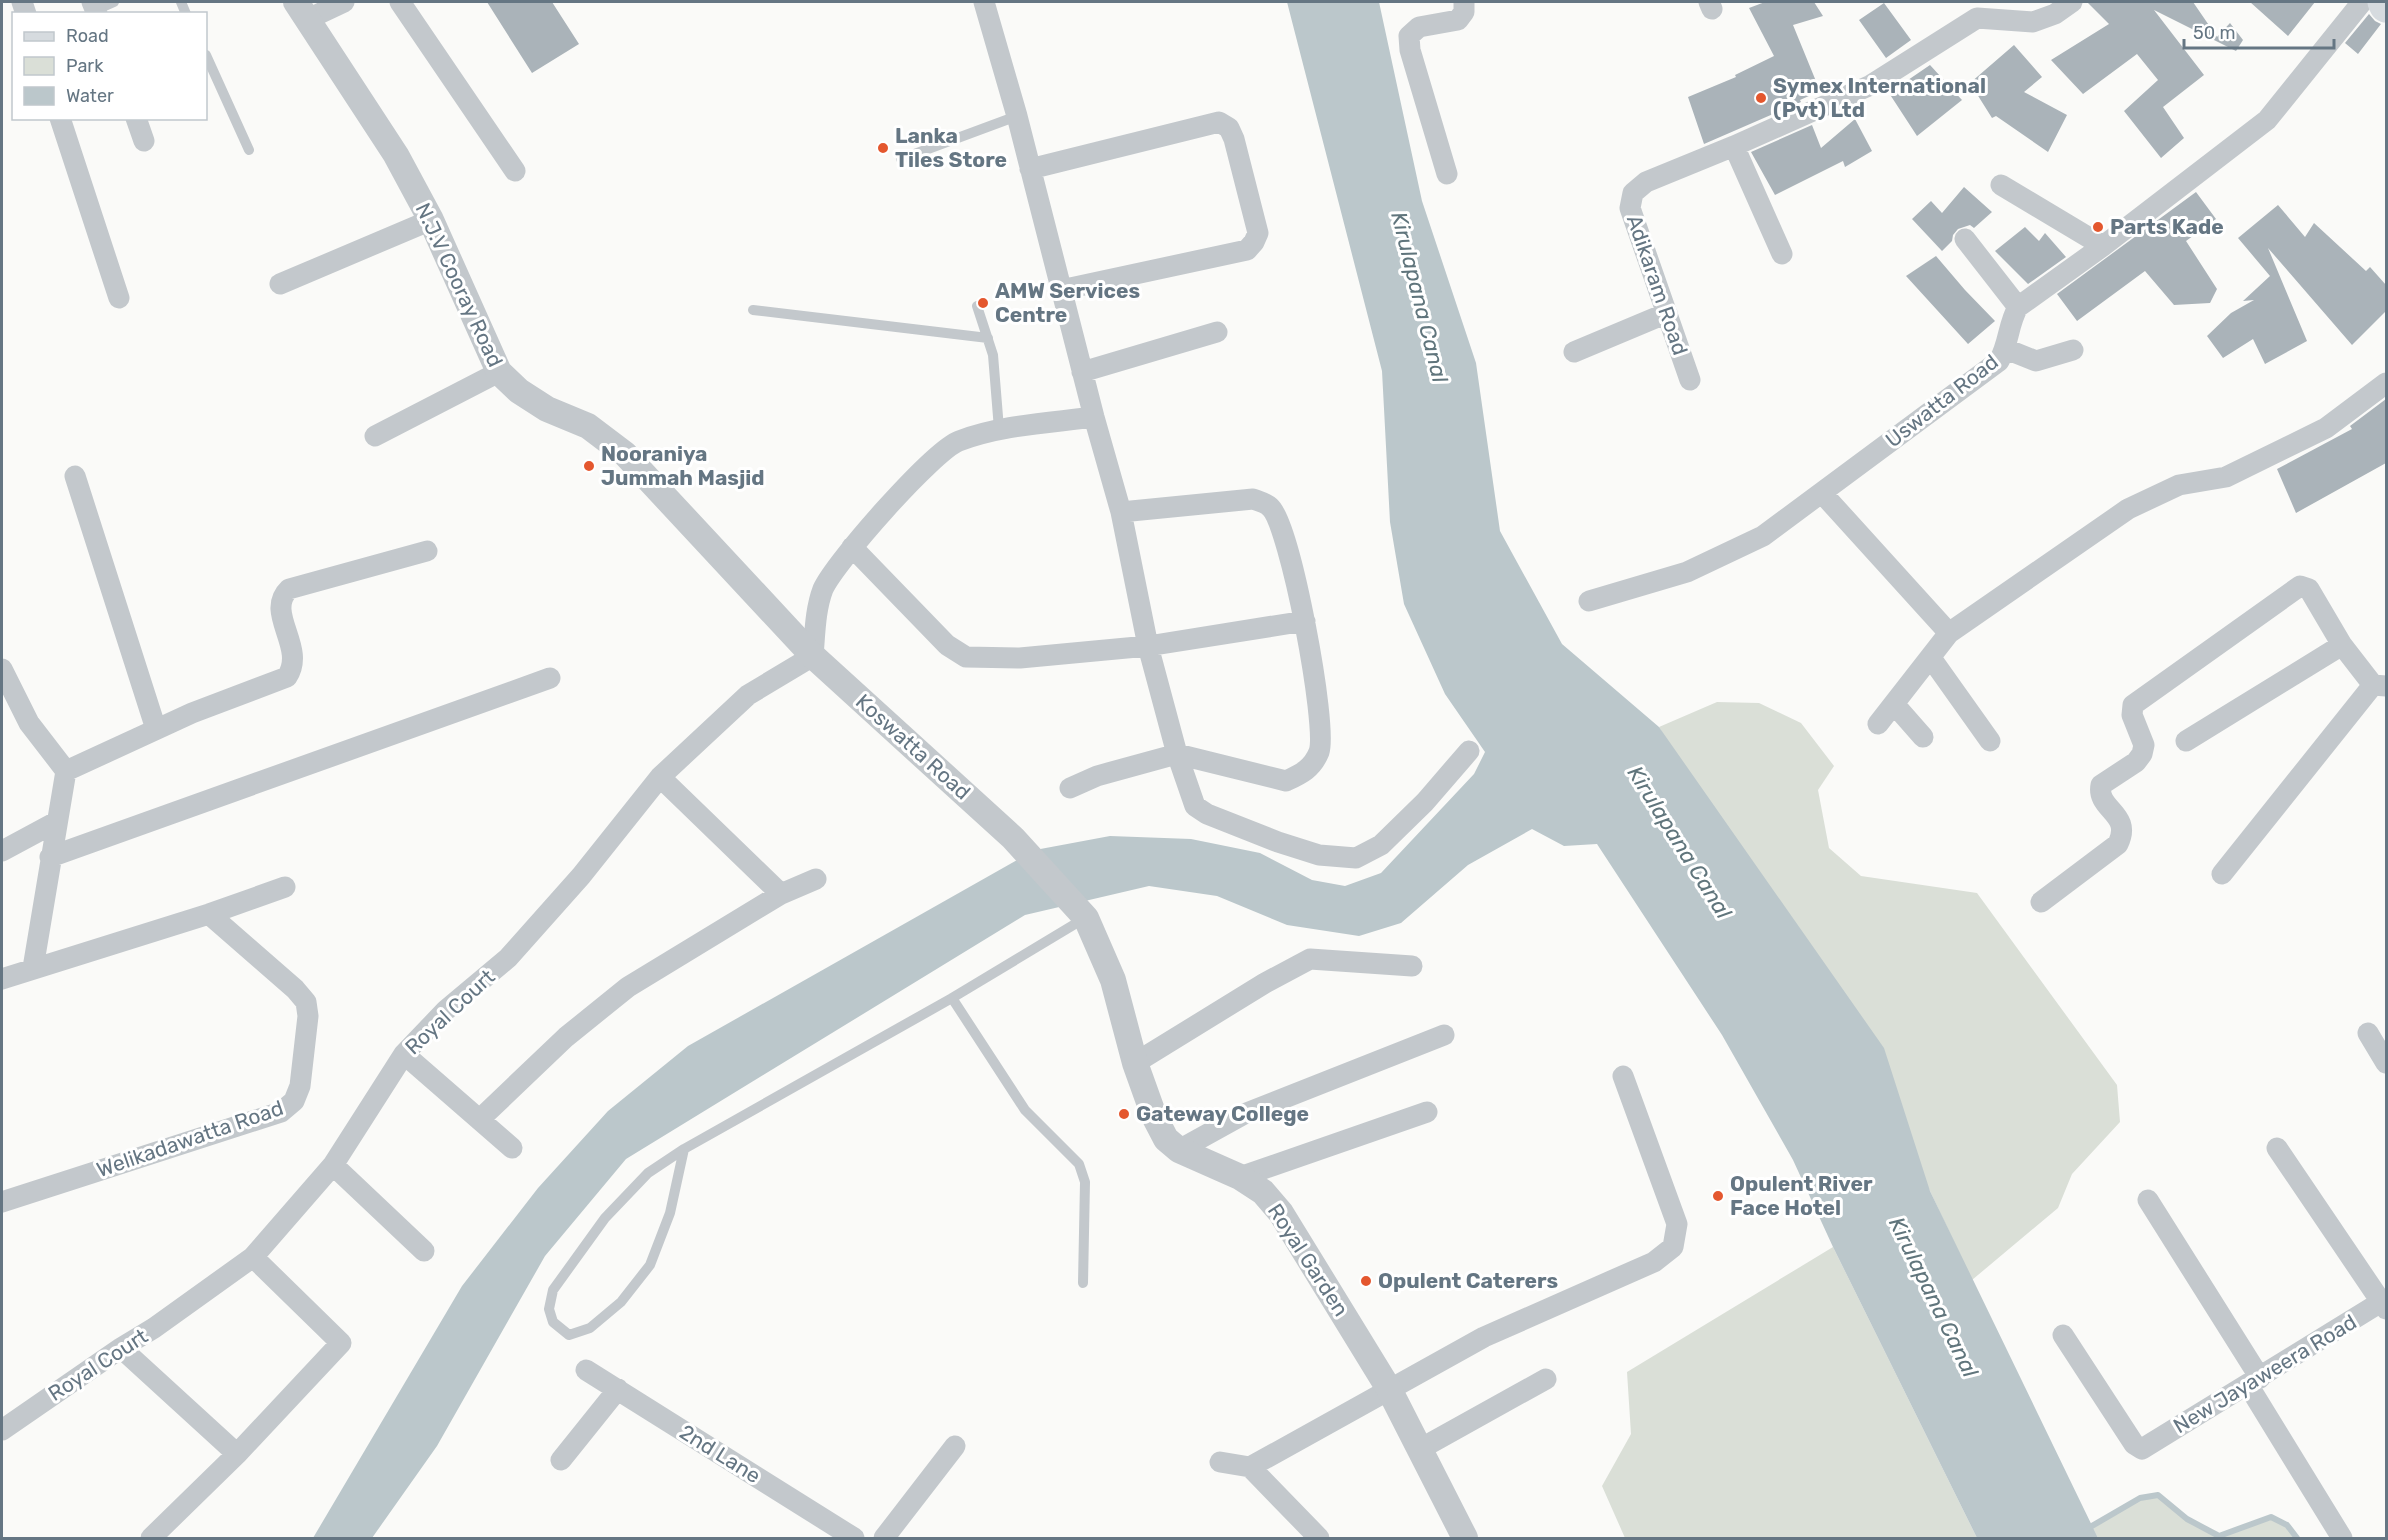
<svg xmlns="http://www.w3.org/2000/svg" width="2388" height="1540" font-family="Rubik,sans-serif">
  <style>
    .green { fill: #dadfd7 }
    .water { fill: #bbc7cb }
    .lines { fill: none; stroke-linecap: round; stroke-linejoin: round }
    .stream { stroke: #bbc7cb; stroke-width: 6 }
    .building { fill: #aab3b9 }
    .service { stroke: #c3c8cc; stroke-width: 10 }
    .minor { stroke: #c3c8cc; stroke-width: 21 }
    .tertiary { stroke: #c3c8cc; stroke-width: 26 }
    .primary { stroke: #d6dbdf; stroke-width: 33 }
    .poi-dot { fill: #e4572e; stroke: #fff; stroke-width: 2 }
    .labels { text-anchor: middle; stroke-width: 6; stroke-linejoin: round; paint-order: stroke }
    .poi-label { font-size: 21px; font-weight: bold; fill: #657683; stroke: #fff; text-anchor: start }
    .street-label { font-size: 21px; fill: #657683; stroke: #fff }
    .water-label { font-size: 22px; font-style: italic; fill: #60757c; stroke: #fff }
  </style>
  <rect width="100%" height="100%" fill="#fafaf8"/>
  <path class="green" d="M1717,702L1759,703L1801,723L1834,766L1818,790L1829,848L1861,876L1977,893L2117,1085L2120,1122L2072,1174L2058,1208L1972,1280L1930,1191L1659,727Z
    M1833,1247L1977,1538H1625L1602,1486L1631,1434L1627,1372Z
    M2158,1495L2187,1519L2219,1536L2271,1517L2287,1525L2297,1538H2098L2092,1526L2140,1498Z"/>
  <path class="water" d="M1287,2H1379L1422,201L1476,363L1500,531L1562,644L1659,727L1884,1048L1930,1191L2098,1538H1977L1833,1247L1793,1160L1722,1035L1597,844L1564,846L1532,829L1468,865L1401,923L1359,936L1287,925L1217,896L1149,886L1025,915L626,1159L545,1256L437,1446L372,1538H313L462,1286L538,1188L608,1111L688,1046L1035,850L1110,836L1191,839L1260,853L1312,880L1345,886L1381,873L1474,774L1485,752L1445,694L1404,604L1390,522L1382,371Z"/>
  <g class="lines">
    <path class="stream" d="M2085,1530L2140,1498L2158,1495L2187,1519L2219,1536L2271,1517L2287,1525L2297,1538"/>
  </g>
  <path class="building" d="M487,2H552L579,44L532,73Z
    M1765,2H1814L1823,16L1793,25L1820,91L1800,100L1801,102L1704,144L1688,97L1736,77L1735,75L1774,56L1749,8Z
    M2087,2H2193L2217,37L2230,23L2243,40L2236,51L2154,10L2204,75L2163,107L2184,138L2161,158L2124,111L2158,80L2137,54L2083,94L2051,60L2109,24Z
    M2250,2H2315L2288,36Z
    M1884,3L1911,40L1886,58L1859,20Z
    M2369,14L2375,21L2381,24L2358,54L2345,43Z
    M2014,45L2042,77L2024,92L2067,115L2048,152L1996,116L1992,118L1970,83Z
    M1930,65L1962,100L1917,136L1889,93Z
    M1855,119L1872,151L1845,167L1843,161L1775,195L1751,152L1812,125L1821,148Z
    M1964,187L1992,212L1974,228L1970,225L1958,229L1953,235L1952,241L1942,251L1912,219L1931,201L1942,213Z
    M2196,192L2216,219L2186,241L2217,289L2210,303L2174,305L2145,271L2077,321L2057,294Z
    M2278,205L2305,237L2314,223L2366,271L2370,267L2386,285V311L2352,345L2268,248L2307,341L2265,364L2253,339L2223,358L2207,336L2231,313L2254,300L2243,301L2270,276L2238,238Z
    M2025,227L2039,241L2045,233L2066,257L2028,284L1995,251Z
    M1936,256L1965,290L1995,321L1968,344L1906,276Z
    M2386,399V463L2296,513L2277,469L2352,429L2350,426Z"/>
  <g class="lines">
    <path class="service" d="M181,2L186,14
      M96,10L114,2
      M206,55L249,150
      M901,159L1017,116
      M977,306L993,355L999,429
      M753,310L988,338
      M952,998L1025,1110L1079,1164L1085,1182L1083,1283
      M684,1149L670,1213L650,1265L621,1302L590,1328L569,1335L553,1322L549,1309L553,1290L605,1218L648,1173L684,1149L952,998L1085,918"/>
    <path class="minor" d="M22,2L26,14
      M92,2L97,14
      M400,2L515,171
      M984,2L1017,116L1094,417L1121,512L1148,646L1177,754L1195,806L1207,814L1278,842L1319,855L1356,858L1381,845L1425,802L1469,751
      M1709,2L1712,9
      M308,19L344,2
      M60,118L119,298
      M136,118L144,141
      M1734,146L1782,254
      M1030,169L1219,122L1229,128L1234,139L1258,233L1254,242L1247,250L1061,290
      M1447,174L1410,50L1409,36L1419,27L1458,20L1464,12V2
      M2001,185L2103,246
      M1965,239L2018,307
      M280,284L431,220
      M2006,349L2036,361L2073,350
      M1574,352L1667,313
      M1082,372L1217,332
      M1690,380L1630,208L1633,193L1646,182L1734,146L1871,85L1977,18L2033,22L2055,14L2072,2
      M375,436L499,372
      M75,476L156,729
      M1822,493L1949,633
      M852,547L947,645L966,657L1020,658L1148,646L1305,621
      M1589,601L1687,572L1763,536L1999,361C2009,344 2008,324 2018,307L2103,246L2267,120L2362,2
      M1931,658L1990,741
      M2,669L29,723L66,771
      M1894,704L1923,737
      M1878,724L1949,633L2128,509L2179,485L2226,477L2326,428L2386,383
      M2186,741L2342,645L2373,685L2386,686
      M660,777L781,894
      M1070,788L1097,776L1177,754L1286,781C1301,774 1312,769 1319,752C1328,726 1290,524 1270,507C1266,503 1258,501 1253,499L1121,512
      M2,851L56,822
      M50,857L550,678
      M2222,874L2373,685
      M2041,902L2118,844C2133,813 2096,810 2101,785L2136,762L2142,754L2144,745L2132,715L2133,705L2300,586L2309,589L2342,645
      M33,968L66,771L192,713L287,677C307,647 264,613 289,589L427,551
      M2,979L209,914L285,887
      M2368,1033L2386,1063
      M404,1054L512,1148
      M1135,1063L1265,983L1310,959L1412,966
      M480,1119L566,1037L628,987L781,894L816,879
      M2277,1148L2386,1309
      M1179,1150L1244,1114L1444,1035
      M333,1165L424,1251
      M1240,1177L1427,1112
      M2148,1200L2260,1378
      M2,1202L281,1112L294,1101L300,1086L308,1016L306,1002L295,989L209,914
      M2063,1335L2134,1444L2142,1449L2386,1299
      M121,1348L237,1454
      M586,1370L854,1538
      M2248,1385L2342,1538
      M2,1430L121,1348L154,1328L253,1257L333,1165L404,1054L446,1010L508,958L581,876L660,777L748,695L813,656C815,634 815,610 823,589C835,562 933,451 959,441C1001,425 1049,423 1094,417
      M1420,1449L1546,1379
      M561,1460L618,1389
      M1220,1462L1250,1467L1484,1337L1654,1262L1673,1247L1677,1224L1623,1076
      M1250,1467L1319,1538
      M151,1538L237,1454L341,1343L253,1257
      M884,1538L955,1446"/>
    <path class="tertiary" d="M296,2L396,155L431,220L499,372L519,391L547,409L588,426L625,454L813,656L1013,838L1086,918L1113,980L1135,1063L1154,1116L1166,1139L1179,1150L1240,1177L1263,1192L1281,1213L1389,1389L1465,1538"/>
    <path class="primary" d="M2384,2L2386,6"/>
  </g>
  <g class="poi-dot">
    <circle cx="1761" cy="98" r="6"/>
    <circle cx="883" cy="148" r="6"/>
    <circle cx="2098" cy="227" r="6"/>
    <circle cx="983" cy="303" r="6"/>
    <circle cx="589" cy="466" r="6"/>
    <circle cx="1124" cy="1114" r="6"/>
    <circle cx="1718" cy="1196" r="6"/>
    <circle cx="1366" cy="1281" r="6"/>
  </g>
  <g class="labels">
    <g class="poi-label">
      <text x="1773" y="93">Symex International<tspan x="1773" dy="24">(Pvt) Ltd</tspan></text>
      <text x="895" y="143">Lanka<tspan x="895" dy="24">Tiles Store</tspan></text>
      <text x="2110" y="234">Parts Kade</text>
      <text x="995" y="298">AMW Services<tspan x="995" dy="24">Centre</tspan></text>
      <text x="601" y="461">Nooraniya<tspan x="601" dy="24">Jummah Masjid</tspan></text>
      <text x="1136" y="1121">Gateway College</text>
      <text x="1730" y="1191">Opulent River<tspan x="1730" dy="24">Face Hotel</tspan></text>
      <text x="1378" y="1288">Opulent Caterers</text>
    </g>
    <g class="street-label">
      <text transform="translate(459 285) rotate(65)" y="7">N.J.V Cooray Road</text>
      <text transform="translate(1657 285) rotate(71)" y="7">Adikaram Road</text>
      <text transform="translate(1942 401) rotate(-38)" y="7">Uswatta Road</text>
      <text transform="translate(913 747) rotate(42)" y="7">Koswatta Road</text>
      <text transform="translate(450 1012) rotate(-43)" y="7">Royal Court</text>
      <text transform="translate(190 1139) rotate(-19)" y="7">Welikadawatta Road</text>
      <text transform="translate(1308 1260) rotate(57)" y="7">Royal Garden</text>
      <text transform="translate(98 1365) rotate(-33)" y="7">Royal Court</text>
      <text transform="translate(2265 1374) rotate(-31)" y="7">New Jayaweera Road</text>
      <text transform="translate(720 1454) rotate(32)" y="7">2nd Lane</text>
    </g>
    <g class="water-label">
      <text transform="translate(1420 297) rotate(76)" y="8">Kirulapana Canal</text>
      <text transform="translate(1680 842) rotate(58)" y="8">Kirulapana Canal</text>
      <text transform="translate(1934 1297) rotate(64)" y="8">Kirulapana Canal</text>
    </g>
  </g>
  <rect width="2388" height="1540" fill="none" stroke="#657683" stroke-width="6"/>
  <rect x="12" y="12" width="195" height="108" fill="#ffffff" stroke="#c1c8cd" stroke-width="1.5"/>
  <rect x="24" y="32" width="30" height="9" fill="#d6dbdf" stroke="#c1c8cd" stroke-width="1.5"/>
  <text x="66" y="42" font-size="18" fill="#657683">Road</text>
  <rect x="24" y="57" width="30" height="18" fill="#dadfd7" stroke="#c1c8cd" stroke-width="1.5"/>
  <text x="66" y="72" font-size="18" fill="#657683">Park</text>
  <rect x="24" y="87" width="30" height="18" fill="#bbc7cb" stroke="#c1c8cd" stroke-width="1.5"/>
  <text x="66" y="102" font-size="18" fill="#657683">Water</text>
  <path d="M2184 39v9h150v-9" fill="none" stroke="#657683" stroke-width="3"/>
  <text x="2193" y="39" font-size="18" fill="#657683" stroke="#ffffff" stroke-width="4.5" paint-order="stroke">50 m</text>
</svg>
